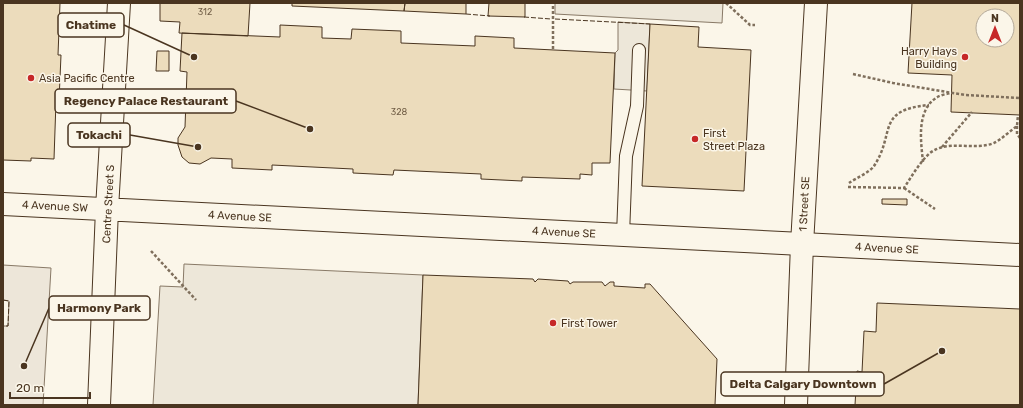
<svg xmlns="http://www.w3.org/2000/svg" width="1023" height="408" font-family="Rubik,sans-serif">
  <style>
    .green { fill: #ede6d9; stroke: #887966 }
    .parking { fill: #ede7d9; stroke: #887966 }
    .building { fill: #ecdcbc; stroke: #4a3520; fill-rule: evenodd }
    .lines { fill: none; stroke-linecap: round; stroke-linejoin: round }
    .service-casing { stroke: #4a3520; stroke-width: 14 }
    .minor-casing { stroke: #4a3520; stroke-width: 24 }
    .secondary-casing { stroke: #4a3520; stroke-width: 24 }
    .primary-casing { stroke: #4a3520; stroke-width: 24 }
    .path { stroke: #7f6f5c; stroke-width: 2.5; stroke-dasharray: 3 2; stroke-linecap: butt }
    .service { stroke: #fbf6e9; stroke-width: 12 }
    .minor { stroke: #fbf6e9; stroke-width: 22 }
    .secondary { stroke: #fbf6e9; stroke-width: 22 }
    .primary { stroke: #fbf6e9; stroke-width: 22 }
    .fence { stroke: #4a3520; stroke-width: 1; stroke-dasharray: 5 2; stroke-linecap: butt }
    .poi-dot { fill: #c62828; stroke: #fbf6e9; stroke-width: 1.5 }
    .labels { text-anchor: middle; stroke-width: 3; stroke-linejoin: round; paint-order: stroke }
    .number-label { font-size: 9px; fill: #725f47 }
    .poi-label { font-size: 11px; fill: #4a3520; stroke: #fbf6e9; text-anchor: start }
    .street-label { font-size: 11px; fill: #4a3520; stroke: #fbf6e9 }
    .leader { fill: none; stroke: #4a3520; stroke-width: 1.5 }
    .callout-dot { fill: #4a3520; stroke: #fbf6e9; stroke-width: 1.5 }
    .callout { fill: #fbf6e9; stroke: #4a3520; stroke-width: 1.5 }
    .callout-label { font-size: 12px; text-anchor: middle; font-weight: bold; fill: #4a3520 }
  </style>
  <rect width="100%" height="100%" fill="#fbf6e9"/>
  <path class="green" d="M3,265L51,268L43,405H3V326H8L9,301L3,300Z"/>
  <path class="parking" d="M555,3H723L722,23L555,14Z
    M618,22L650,24L647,91L614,89L615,53L618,50Z
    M184,264L423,275L418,405H153L160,286L183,287Z"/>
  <path class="building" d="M3,3H60L58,55H61L59,101H56L54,159L31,158V161L3,160Z
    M160,3H250L248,36L179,33L180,22L160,21Z
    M292,3H405L404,11L292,6Z
    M405,3H466V14L404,11Z
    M489,3H525V17L488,16Z
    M912,3H1020V115L951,112L952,75L908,73ZM983,16H1007V40H983Z
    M650,24L699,27L698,47L751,50L744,191L642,186Z
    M280,25L322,27V38L351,39L352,29L401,31V43L475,46V36L514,38V48L615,53L610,163H592V175L580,174V179L522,177V181L481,179V174L394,170L393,175L353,173V169L272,165V170L232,168V159L211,158L200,164L189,163L182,157L178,145V138L185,127L187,72L180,71L182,33L280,37Z
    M157,51H169V71H156Z
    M882,199H907V205L882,204Z
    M423,275L533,279L535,282L538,279L568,281L570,284L573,282H602L605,286L610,282H614V286L645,288V284H650L717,359L715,405H418Z
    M877,303L1020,309V405H855L857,371L862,372L864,331L876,332Z"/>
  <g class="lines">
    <g class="service-casing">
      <path id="service" d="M623,235L626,156L637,106L639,50"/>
    </g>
    <g class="minor-casing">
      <path id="minor" d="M802,244L816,3"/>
    </g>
    <g class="secondary-casing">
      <path id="secondary" d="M3,204L802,244
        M99,405L107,209L119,3"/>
    </g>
    <g class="primary-casing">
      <path id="primary" d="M796,405L802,244L1020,255"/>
    </g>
    <path class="path" d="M726,3L750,25H755
      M553,49V3
      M853,74L893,83L965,95L1020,98
      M152,95L186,96
      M1017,126V134L1020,138
      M942,147L972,112
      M923,162C921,142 916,111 936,98C940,95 946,94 951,93
      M849,183C856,178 869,173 874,166C896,133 875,110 929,105
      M848,187L904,188C912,176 919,163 930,153C948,139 974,151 994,143C1002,139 1010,131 1017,126L1018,115
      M904,188L935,209
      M151,251L196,300"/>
    <use href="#service" class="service"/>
    <use href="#minor" class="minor"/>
    <use href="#secondary" class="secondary"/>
    <use href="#primary" class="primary"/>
    <path class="fence" d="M466,14L490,16
      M524,17L551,19
      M555,19L650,24
      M3,300L9,301L8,326H3"/>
  </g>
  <g class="poi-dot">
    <circle cx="965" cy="57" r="4"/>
    <circle cx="31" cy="78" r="4"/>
    <circle cx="695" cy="139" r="4"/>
    <circle cx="553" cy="323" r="4"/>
  </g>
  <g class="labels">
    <g class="number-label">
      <text x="205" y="15">312</text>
      <text x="399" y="115">328</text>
    </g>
    <g class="poi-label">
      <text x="957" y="55" text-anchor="end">Harry Hays<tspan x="957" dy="13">Building</tspan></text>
      <text x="39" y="82">Asia Pacific Centre</text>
      <text x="703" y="137">First<tspan x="703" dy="13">Street Plaza</tspan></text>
      <text x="561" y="327">First Tower</text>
    </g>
    <g class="street-label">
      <text transform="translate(108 204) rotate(-87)" y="4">Centre Street S</text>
      <text transform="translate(804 204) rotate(-87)" y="4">1 Street SE</text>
      <text transform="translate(55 206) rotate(3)" y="4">4 Avenue SW</text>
      <text transform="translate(240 216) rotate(3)" y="4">4 Avenue SE</text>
      <text transform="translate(564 232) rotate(3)" y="4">4 Avenue SE</text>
      <text transform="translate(887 248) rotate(3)" y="4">4 Avenue SE</text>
    </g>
  </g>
  <path class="leader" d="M194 57L124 25M310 129L236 101M198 147L130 135M24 366L49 308M942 351L884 384"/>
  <g class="callout-dot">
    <circle cx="194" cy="57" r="4"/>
    <circle cx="310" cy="129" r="4"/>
    <circle cx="198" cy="147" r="4"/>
    <circle cx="24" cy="366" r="4"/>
    <circle cx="942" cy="351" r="4"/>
  </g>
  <g class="callout">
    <rect x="58" y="13" width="66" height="24" rx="4"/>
    <rect x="55" y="89" width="181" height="24" rx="4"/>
    <rect x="68" y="123" width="62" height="24" rx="4"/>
    <rect x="49" y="296" width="101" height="24" rx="4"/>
    <rect x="721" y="372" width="163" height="24" rx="4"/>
  </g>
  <g class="callout-label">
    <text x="91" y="29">Chatime</text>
    <text x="146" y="105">Regency Palace Restaurant</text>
    <text x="99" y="139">Tokachi</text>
    <text x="99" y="312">Harmony Park</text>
    <text x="803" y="388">Delta Calgary Downtown</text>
  </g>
  <rect width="1023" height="408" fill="none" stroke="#4a3520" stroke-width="8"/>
  <g transform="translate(995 28)"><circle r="19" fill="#fbf6e9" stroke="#b4a999"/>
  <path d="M0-3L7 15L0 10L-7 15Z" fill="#c62828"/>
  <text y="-6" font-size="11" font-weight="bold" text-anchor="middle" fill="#4a3520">N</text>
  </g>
  <path d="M10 392v6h80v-6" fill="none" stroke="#4a3520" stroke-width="2"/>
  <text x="16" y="392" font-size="12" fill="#4a3520" stroke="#fbf6e9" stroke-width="3" paint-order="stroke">20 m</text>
</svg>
